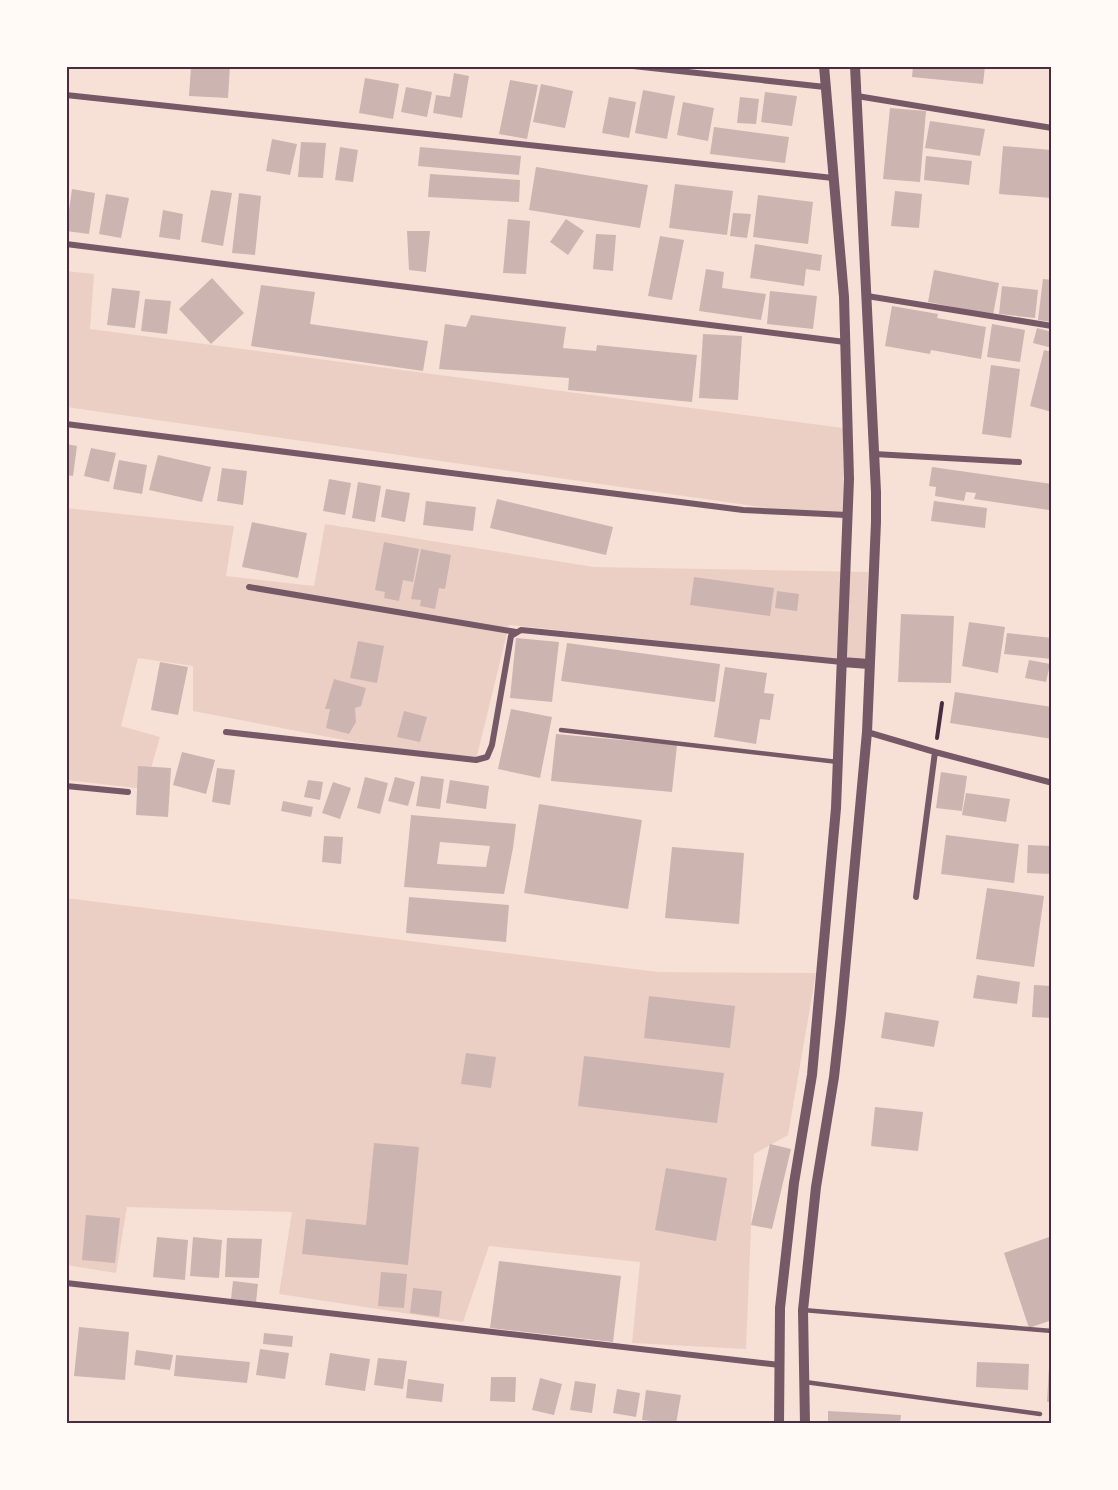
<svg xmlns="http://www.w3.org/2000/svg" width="1118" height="1490" font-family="Signika,sans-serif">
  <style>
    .green { fill: #ebcfc5 }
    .building { fill: #ccb4b1; fill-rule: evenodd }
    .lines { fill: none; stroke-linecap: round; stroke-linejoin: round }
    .path { stroke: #4a2c40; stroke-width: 4 }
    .service { stroke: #755966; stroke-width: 4.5 }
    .minor { stroke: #755966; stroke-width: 6 }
    .tertiary { stroke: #755966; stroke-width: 10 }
    .neatline { fill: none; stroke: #4a2c40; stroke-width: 2 }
  </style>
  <rect width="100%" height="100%" fill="#f7e1d7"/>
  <path class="green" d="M66,271L94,274L90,329L843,428L844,519L66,407Z
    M66,508L234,526L226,576L314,586L325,524L594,567L868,572L865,662L509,625L476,760L391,749L193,711V666L138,658L121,726L160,737L145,789L66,780Z
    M66,898L658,972L816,973L788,1135L754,1154L746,1349L632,1343L640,1262L489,1246L463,1322L279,1294L292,1212L127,1207L116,1273L66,1265Z"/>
  <path class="building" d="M191,66H230L228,98L189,96Z
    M913,66H985L983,84L912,77Z
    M454,73L469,76L462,118L433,113L436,95L450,97Z
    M365,78L399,84L393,119L359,113Z
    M510,80L538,85L527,139L499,134Z
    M541,84L573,91L565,128L533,122Z
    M406,87L432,92L427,117L401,112Z
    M643,90L675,96L667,139L635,133Z
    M765,92L797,96L792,126L761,122Z
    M609,97L636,102L629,138L602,133Z
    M740,97L759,99L756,124L737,123Z
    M683,102L714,108L708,141L677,135Z
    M890,108L926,111L920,182L883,179Z
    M930,121L985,129L980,156L925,148Z
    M714,127L789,137L785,163L710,154Z
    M272,139L297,144L290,175L266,171Z
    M301,142L326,143L323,178L298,177Z
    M1003,146L1052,150V198L999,194Z
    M340,147L358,150L353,182L335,180Z
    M420,147L521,156L519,175L418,166Z
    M926,156L972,161L969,185L924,180Z
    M536,167L648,185L640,228L529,210Z
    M430,174L520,180L519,202L428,197Z
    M675,184L733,191L727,235L669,228Z
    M72,189L95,193L89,234L66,231Z
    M211,190L232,193L223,246L201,242Z
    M895,191L922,194L919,228L891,226Z
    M239,193L261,196L255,255L232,253Z
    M106,194L129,198L121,238L99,234Z
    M758,195L813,202L808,244L753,237Z
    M163,210L183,214L180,240L159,237Z
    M733,213L751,214L747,238L730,236Z
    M508,219L530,221L526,274L503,273Z
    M566,219L584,231L568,255L550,242Z
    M407,231H430L426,272L409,270Z
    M596,234L616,235L613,271L593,269Z
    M660,236L684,240L672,300L648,296Z
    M755,244L822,255L820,271L806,269L804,286L750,278Z
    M706,269L724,272L722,288L766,294L761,320L699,311Z
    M934,270L999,283L993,315L928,302Z
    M212,278L244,313L211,344L179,309Z
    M1043,279L1052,280V322L1038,320Z
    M261,285L315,292L310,324L428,341L423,371L251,346Z
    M1002,286L1038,290L1035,318L999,314Z
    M112,288L140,291L135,328L107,325Z
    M770,291L817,296L813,329L767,324Z
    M145,299L171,301L167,334L141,331Z
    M892,306L938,314L937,318L986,327L981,359L931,350L930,354L885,346Z
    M471,315L566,327L563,348L596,351L597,345L697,355L692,402L568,390L569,378L439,369L445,324L466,327Z
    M992,324L1025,330L1020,362L987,357Z
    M1037,328L1052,332V348L1033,343Z
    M703,334L742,336L738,400L699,398Z
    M1044,350L1052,352V412L1030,406Z
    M991,365L1020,369L1011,438L982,434Z
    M66,444L77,446L73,476L66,475Z
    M91,448L116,453L109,482L84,476Z
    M158,455L211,467L202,502L149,490Z
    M119,460L147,465L142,494L113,489Z
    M932,467L1052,484L1049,510L974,499L976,493L966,492L964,501L935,496L936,487L929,486Z
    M222,468L247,471L243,505L217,501Z
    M329,479L351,483L345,515L323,511Z
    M358,482L381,486L375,522L352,518Z
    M386,489L410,493L405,522L381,517Z
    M497,499L613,527L606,555L490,528Z
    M426,501L476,507L473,531L423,525Z
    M934,501L987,508L985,528L931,521Z
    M252,522L307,533L298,578L242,567Z
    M384,542L419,549L413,582L403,580L399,601L384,598L385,592L375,590Z
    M421,549L451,555L445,589L439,588L435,609L420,606L421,600L411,599Z
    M694,577L774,588L770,616L690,605Z
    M777,591L799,594L797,611L775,608Z
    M901,614L954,616L951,683L898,682Z
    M969,622L1005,627L998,673L962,666Z
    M1007,633L1052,638L1051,659L1004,654Z
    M516,638L559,642L552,702L510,698Z
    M358,641L384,646L377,683L350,678Z
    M567,643L720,664L715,702L561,681Z
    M1029,660L1050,664L1046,682L1025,678Z
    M160,662L188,667L178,715L151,710Z
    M725,667L767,673L764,693L774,694L770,720L760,719L756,744L714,737Z
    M334,679L366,688L361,706L355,708L356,722L349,734L326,728L330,709H325Z
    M955,692L1052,707V739L950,723Z
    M511,709L552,717L540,778L498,769Z
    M404,711L427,717L420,742L397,737Z
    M556,734L677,745L672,792L551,781Z
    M182,752L215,760L206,794L173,785Z
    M138,766L171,768L168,817L136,815Z
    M217,768L235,770L230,805L212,802Z
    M941,772L967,776L962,811L936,808Z
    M421,776L444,779L440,809L416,806Z
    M365,777L388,783L380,814L357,808Z
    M395,777L415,782L408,806L388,801Z
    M308,780L323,782L320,800L304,797Z
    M450,780L489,786L486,809L446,803Z
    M333,782L351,788L340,819L322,813Z
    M966,793L1010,799L1006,822L962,815Z
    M283,801L313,807L311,817L281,811Z
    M539,804L642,820L628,909L524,893Z
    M411,815L516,824L513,848L504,894L404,887ZM440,842L490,846L486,867L437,864Z
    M946,835L1019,844L1014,883L941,874Z
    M324,836L343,837L341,864L322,862Z
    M1028,845L1052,846V874L1027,873Z
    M672,847L744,853L739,924L665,918Z
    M987,888L1044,896L1034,967L976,959Z
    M409,897L509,905L506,942L406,933Z
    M977,975L1020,982L1017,1004L973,998Z
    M1034,985L1052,986V1018L1032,1017Z
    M649,996L735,1006L730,1048L644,1038Z
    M885,1012L939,1021L934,1047L881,1038Z
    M466,1053L496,1057L491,1088L461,1084Z
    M584,1056L724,1073L717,1123L578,1106Z
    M875,1107L923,1112L918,1151L871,1146Z
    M374,1143L419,1147L408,1265L302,1254L306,1219L366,1225Z
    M770,1144L791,1149L772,1229L751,1225Z
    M666,1168L727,1178L716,1241L655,1230Z
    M86,1215L120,1218L115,1263L82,1260Z
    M1052,1236V1320L1029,1328L1004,1253Z
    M157,1237L188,1240L185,1280L153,1277Z
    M193,1237L222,1240L219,1278L190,1276Z
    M227,1238L262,1239L259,1278L225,1277Z
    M499,1261L621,1276L613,1342L490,1328Z
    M381,1272L407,1274L404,1308L378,1306Z
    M233,1281L258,1284L256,1302L231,1299Z
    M413,1288L442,1291L439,1317L410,1313Z
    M79,1327L129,1332L125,1380L74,1376Z
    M264,1333L293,1336L292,1347L263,1344Z
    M260,1349L289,1353L285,1379L256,1375Z
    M136,1350L173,1355L170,1370L134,1365Z
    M330,1353L370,1359L365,1391L325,1385Z
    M176,1355L250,1362L247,1383L174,1376Z
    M378,1358L407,1361L403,1389L374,1385Z
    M977,1362L1029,1364L1028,1390L976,1387Z
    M1049,1367H1052V1402H1047Z
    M491,1377H516L515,1402L490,1401Z
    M540,1378L562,1384L554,1415L532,1410Z
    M408,1379L444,1384L442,1402L406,1398Z
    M575,1381L596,1384L592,1413L570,1410Z
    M617,1389L640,1393L636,1417L613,1413Z
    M646,1390L681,1395L676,1424L642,1420Z
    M828,1411L901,1415L900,1424H828Z"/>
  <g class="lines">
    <path class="path" d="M937,738L942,703"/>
    <path class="service" d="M561,730L838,762
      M803,1310L1052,1331
      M805,1382L1040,1414"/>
    <path class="minor" d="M633,66L825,87
      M66,95L833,178
      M857,96L1052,128
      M66,244L845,342
      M867,296L1052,326
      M66,424L743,510L847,515
      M874,454L1019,462
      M249,587L516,632
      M226,732L476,760L487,757L492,745L511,636L521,630L842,662
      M867,732L935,752L916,897
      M935,752L1049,782
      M66,786L128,792
      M66,1283L780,1365"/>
    <path class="tertiary" d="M842,662L869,664
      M779,1424L780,1308L794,1183L812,1075L836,808L849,479L844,297L824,66
      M805,1424L803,1310L816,1187L834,1077L841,1014L867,732L876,522V492L855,66"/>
  </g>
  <rect width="1118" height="1490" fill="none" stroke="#fffaf5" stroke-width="135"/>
  <rect x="68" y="68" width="982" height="1354" class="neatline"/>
</svg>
